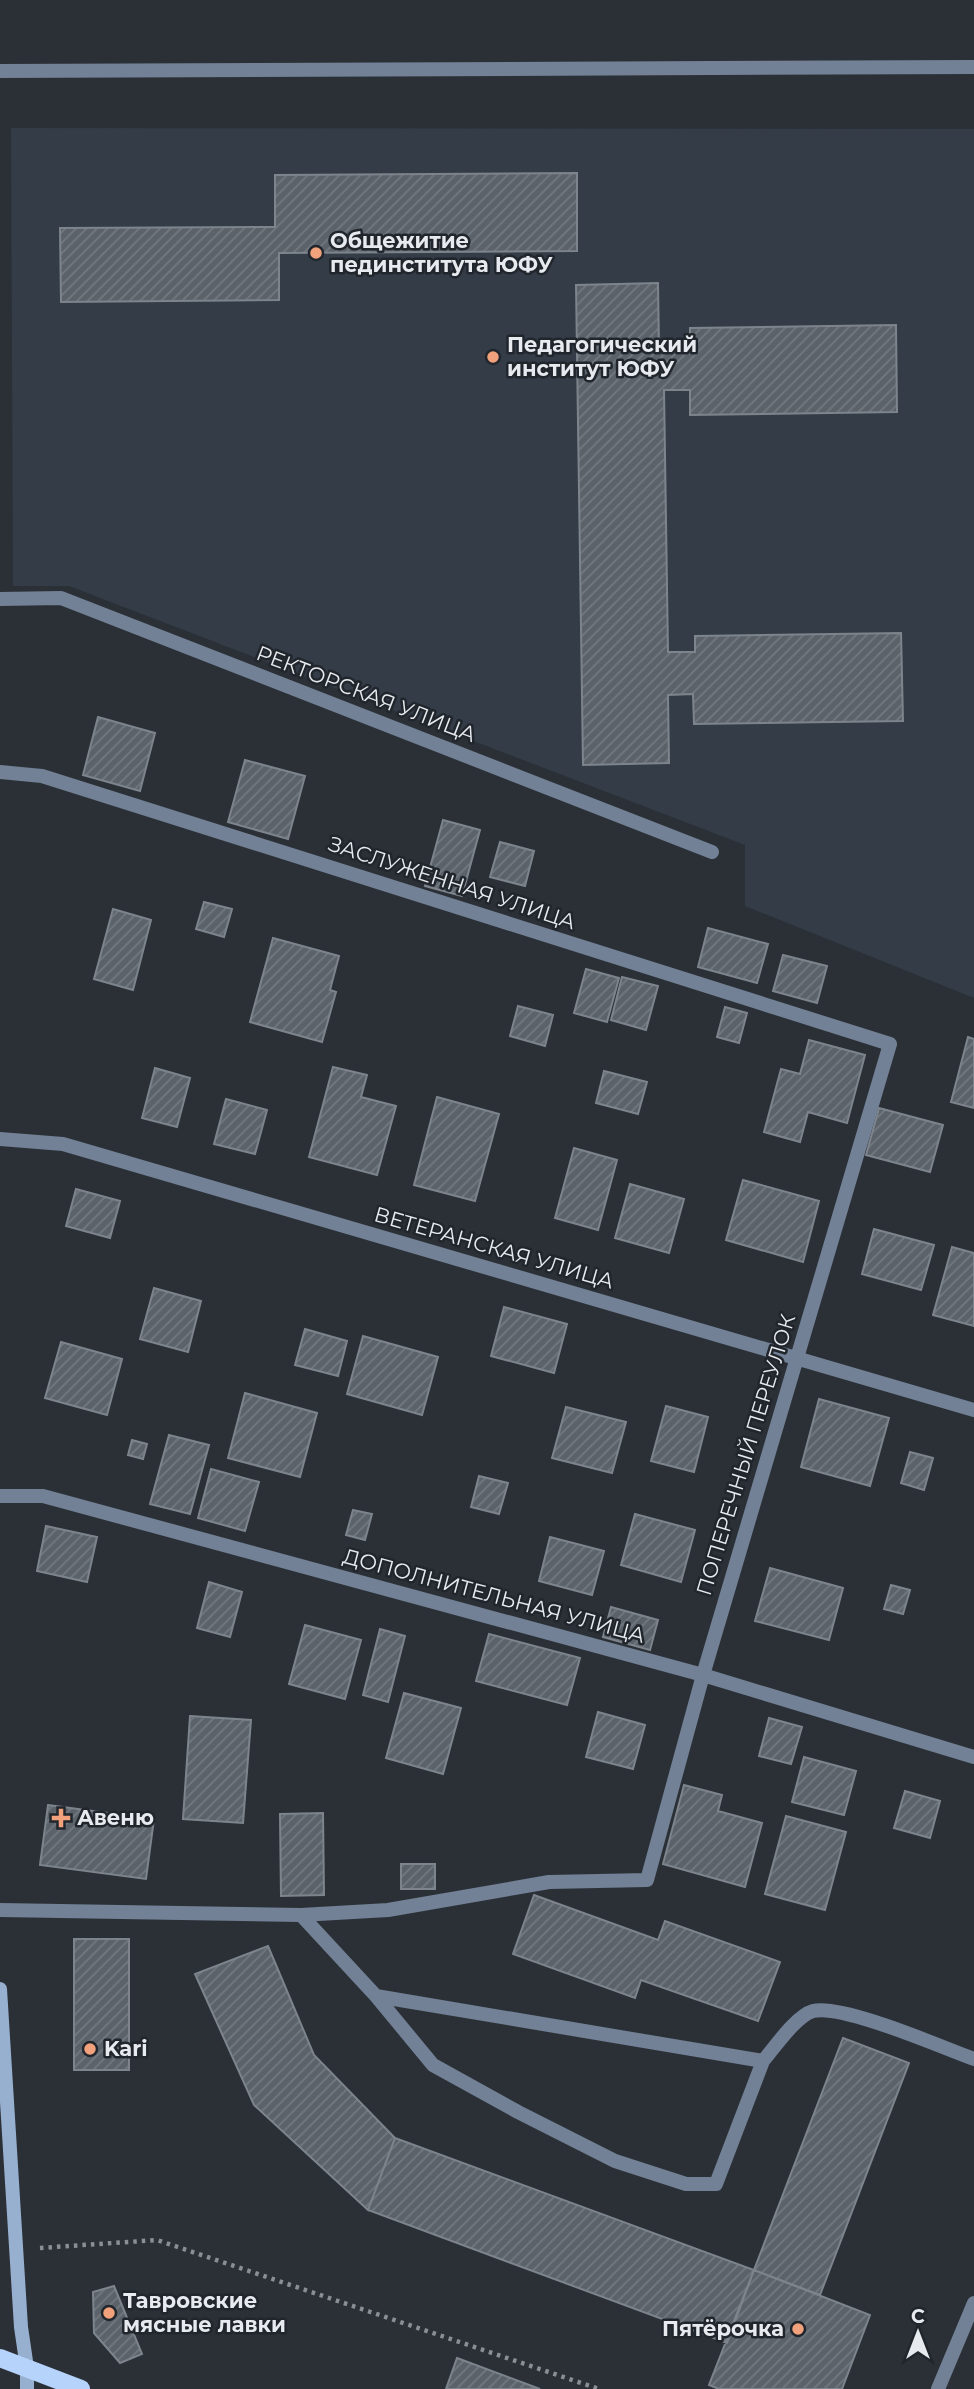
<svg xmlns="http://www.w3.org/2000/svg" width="974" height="2389" font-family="Montserrat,sans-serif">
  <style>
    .built { fill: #333c47 }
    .building { fill: url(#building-hatch); stroke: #7d848c; stroke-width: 2 }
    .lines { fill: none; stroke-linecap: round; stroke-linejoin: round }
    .path { stroke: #8a8f94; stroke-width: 4.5; stroke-dasharray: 3.5 5; stroke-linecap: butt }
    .lane { stroke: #728195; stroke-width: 14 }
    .street { stroke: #728195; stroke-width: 14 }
    .secondary { stroke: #98b0cf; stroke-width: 14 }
    .primary { stroke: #b5d3fb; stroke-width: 18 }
    .poi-dot { fill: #f1a17c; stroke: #21262d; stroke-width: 2.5 }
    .labels { text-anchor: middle; stroke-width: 5; stroke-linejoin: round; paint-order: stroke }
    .poi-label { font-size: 21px; font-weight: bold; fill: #e7ebef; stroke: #21262d; text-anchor: start }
    .street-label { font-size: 21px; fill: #e7ebef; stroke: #21262d }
  </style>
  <defs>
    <pattern id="building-hatch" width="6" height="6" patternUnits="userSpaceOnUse" patternTransform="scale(1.75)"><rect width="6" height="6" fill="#5c626a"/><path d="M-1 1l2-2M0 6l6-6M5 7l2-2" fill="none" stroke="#737980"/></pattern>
  </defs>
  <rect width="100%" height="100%" fill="#2b3037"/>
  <path class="built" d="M11,128L974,129V998L745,906V845L69,586H13Z"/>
  <path class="building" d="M577,173V251L279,253V300L61,302L60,228L275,227V175Z
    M658,283L659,348H690V328L896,325L897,412L690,415V390H664L668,652H695V636L901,633L903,721L694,724L693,694L668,695L669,763L583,765L576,285Z
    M98,717L155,733L140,791L83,775Z
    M245,760L305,776L288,839L228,822Z
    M443,820L480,830L462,896L425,886Z
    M500,842L534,851L525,886L490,877Z
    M204,902L232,909L224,937L196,929Z
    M113,909L151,920L133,990L94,979Z
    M708,928L768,944L757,983L698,967Z
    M273,938L339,956L330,990L336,992L322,1042L250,1022Z
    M783,955L827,966L817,1003L773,991Z
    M586,969L619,978L607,1022L574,1013Z
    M622,977L658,986L646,1030L611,1020Z
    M518,1006L553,1015L545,1046L510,1036Z
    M725,1007L747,1013L739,1043L717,1037Z
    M968,1037L974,1039V1108L951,1102Z
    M809,1040L865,1055L847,1123L808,1112L800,1142L764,1132L781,1069L800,1074Z
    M333,1067L367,1075L361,1097L396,1106L377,1175L309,1157Z
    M155,1068L190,1078L177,1127L142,1118Z
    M604,1071L647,1082L638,1114L596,1103Z
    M437,1097L499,1114L475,1201L414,1185Z
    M226,1099L267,1110L255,1154L214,1144Z
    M879,1108L943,1125L930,1172L866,1155Z
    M574,1148L617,1160L598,1230L555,1218Z
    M743,1180L819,1201L803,1262L726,1240Z
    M630,1184L684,1199L669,1253L615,1238Z
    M76,1189L120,1201L110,1238L66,1226Z
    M874,1229L934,1245L921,1290L862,1274Z
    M952,1247L974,1253V1326L933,1315Z
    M154,1288L201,1301L188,1352L140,1339Z
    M504,1307L567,1324L554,1373L491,1356Z
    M305,1329L347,1341L338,1376L295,1365Z
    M363,1336L438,1357L422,1415L347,1394Z
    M61,1342L122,1359L107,1415L45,1398Z
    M245,1393L317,1413L300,1477L228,1458Z
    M819,1399L889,1418L870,1486L801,1467Z
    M666,1406L708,1417L694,1472L651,1461Z
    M566,1407L626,1422L612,1473L552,1458Z
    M169,1435L209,1445L190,1514L150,1504Z
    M132,1440L147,1444L143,1459L128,1455Z
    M910,1452L933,1458L924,1490L901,1483Z
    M211,1469L259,1482L245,1531L198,1518Z
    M479,1476L508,1483L499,1514L471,1507Z
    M353,1510L372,1514L365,1540L346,1535Z
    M635,1514L695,1530L681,1582L621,1565Z
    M46,1526L97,1537L87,1582L37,1571Z
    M550,1537L604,1551L592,1595L539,1581Z
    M770,1568L843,1588L829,1640L755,1621Z
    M209,1582L242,1592L230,1637L197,1628Z
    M891,1585L910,1590L903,1614L884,1609Z
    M611,1607L658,1620L650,1650L603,1637Z
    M305,1625L361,1640L345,1699L289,1684Z
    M380,1629L405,1636L388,1702L363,1695Z
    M489,1634L580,1658L567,1705L476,1681Z
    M404,1693L461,1708L443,1774L386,1758Z
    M598,1712L645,1725L633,1769L586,1757Z
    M190,1716L251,1720L243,1823L183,1819Z
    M769,1718L802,1727L791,1764L759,1756Z
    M804,1757L856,1771L844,1815L792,1802Z
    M684,1785L722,1795L718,1811L762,1823L745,1887L663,1864Z
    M905,1791L940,1801L930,1838L894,1828Z
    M48,1805L154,1819L146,1879L40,1865Z
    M323,1813L324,1895L281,1896L280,1814Z
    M786,1816L846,1832L825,1910L765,1894Z
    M401,1864H435V1889H401Z
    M534,1895L658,1940L665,1921L780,1962L758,2021L641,1980L635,1998L513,1954Z
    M74,1939H129V2070H74Z
    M268,1946L314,2055L395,2138L368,2210L254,2105L195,1974Z
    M843,2038L909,2063L820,2295L754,2270Z
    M395,2138L754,2270L727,2343L368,2210Z
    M754,2270L870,2315L842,2389H719L709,2385Z
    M114,2286L142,2354L120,2363L94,2333L93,2292Z
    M457,2358L540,2389H446Z"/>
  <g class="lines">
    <path class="path" d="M40,2248L157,2240L599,2389"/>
    <path class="lane" d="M301,1915L376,1996L763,2061C775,2047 796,2016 813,2011C843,2004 941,2047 974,2059
      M376,1996L433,2065L518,2112L615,2161L686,2184H716L763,2061
      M938,2389L974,2303"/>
    <path class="street" d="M0,71L974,67
      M0,599L61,598L712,852
      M0,772L42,776L890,1044L703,1675L647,1880L549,1882L388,1910L301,1915L0,1910
      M0,1139L63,1144L974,1410
      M0,1496H43L703,1675L974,1757"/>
    <path class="secondary" d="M0,1989L21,2327L27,2368V2389"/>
    <path class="primary" d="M0,2358L81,2389"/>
  </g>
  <g class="poi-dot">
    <circle cx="316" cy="253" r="7"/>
    <circle cx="493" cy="357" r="7"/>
    <path d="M57.5 1807.5h7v7h7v7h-7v7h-7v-7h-7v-7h7z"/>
    <circle cx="90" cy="2049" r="7"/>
    <circle cx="109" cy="2313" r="7"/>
    <circle cx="798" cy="2329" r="7"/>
  </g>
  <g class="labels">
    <g class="poi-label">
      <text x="330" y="248">Общежитие<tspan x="330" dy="24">пединститута ЮФУ</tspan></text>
      <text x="507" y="352">Педагогический<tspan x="507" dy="24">институт ЮФУ</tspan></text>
      <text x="77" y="1825">Авеню</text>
      <text x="104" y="2056">Kari</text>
      <text x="123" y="2308">Тавровские<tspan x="123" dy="24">мясные лавки</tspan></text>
      <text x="784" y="2336" text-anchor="end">Пятёрочка</text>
    </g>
    <g class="street-label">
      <text transform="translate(366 694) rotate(21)" y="7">РЕКТОРСКАЯ УЛИЦА</text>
      <text transform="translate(452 883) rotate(18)" y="7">ЗАСЛУЖЕННАЯ УЛИЦА</text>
      <text transform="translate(494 1248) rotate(16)" y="7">ВЕТЕРАНСКАЯ УЛИЦА</text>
      <text transform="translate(746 1455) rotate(-73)" y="7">ПОПЕРЕЧНЫЙ ПЕРЕУЛОК</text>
      <text transform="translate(494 1596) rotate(15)" y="7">ДОПОЛНИТЕЛЬНАЯ УЛИЦА</text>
    </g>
  </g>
  <g transform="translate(918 2333)" stroke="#21262d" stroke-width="5" paint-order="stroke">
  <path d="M0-5L12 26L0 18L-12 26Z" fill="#e7ebef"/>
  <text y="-10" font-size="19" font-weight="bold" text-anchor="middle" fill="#e7ebef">С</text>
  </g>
</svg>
